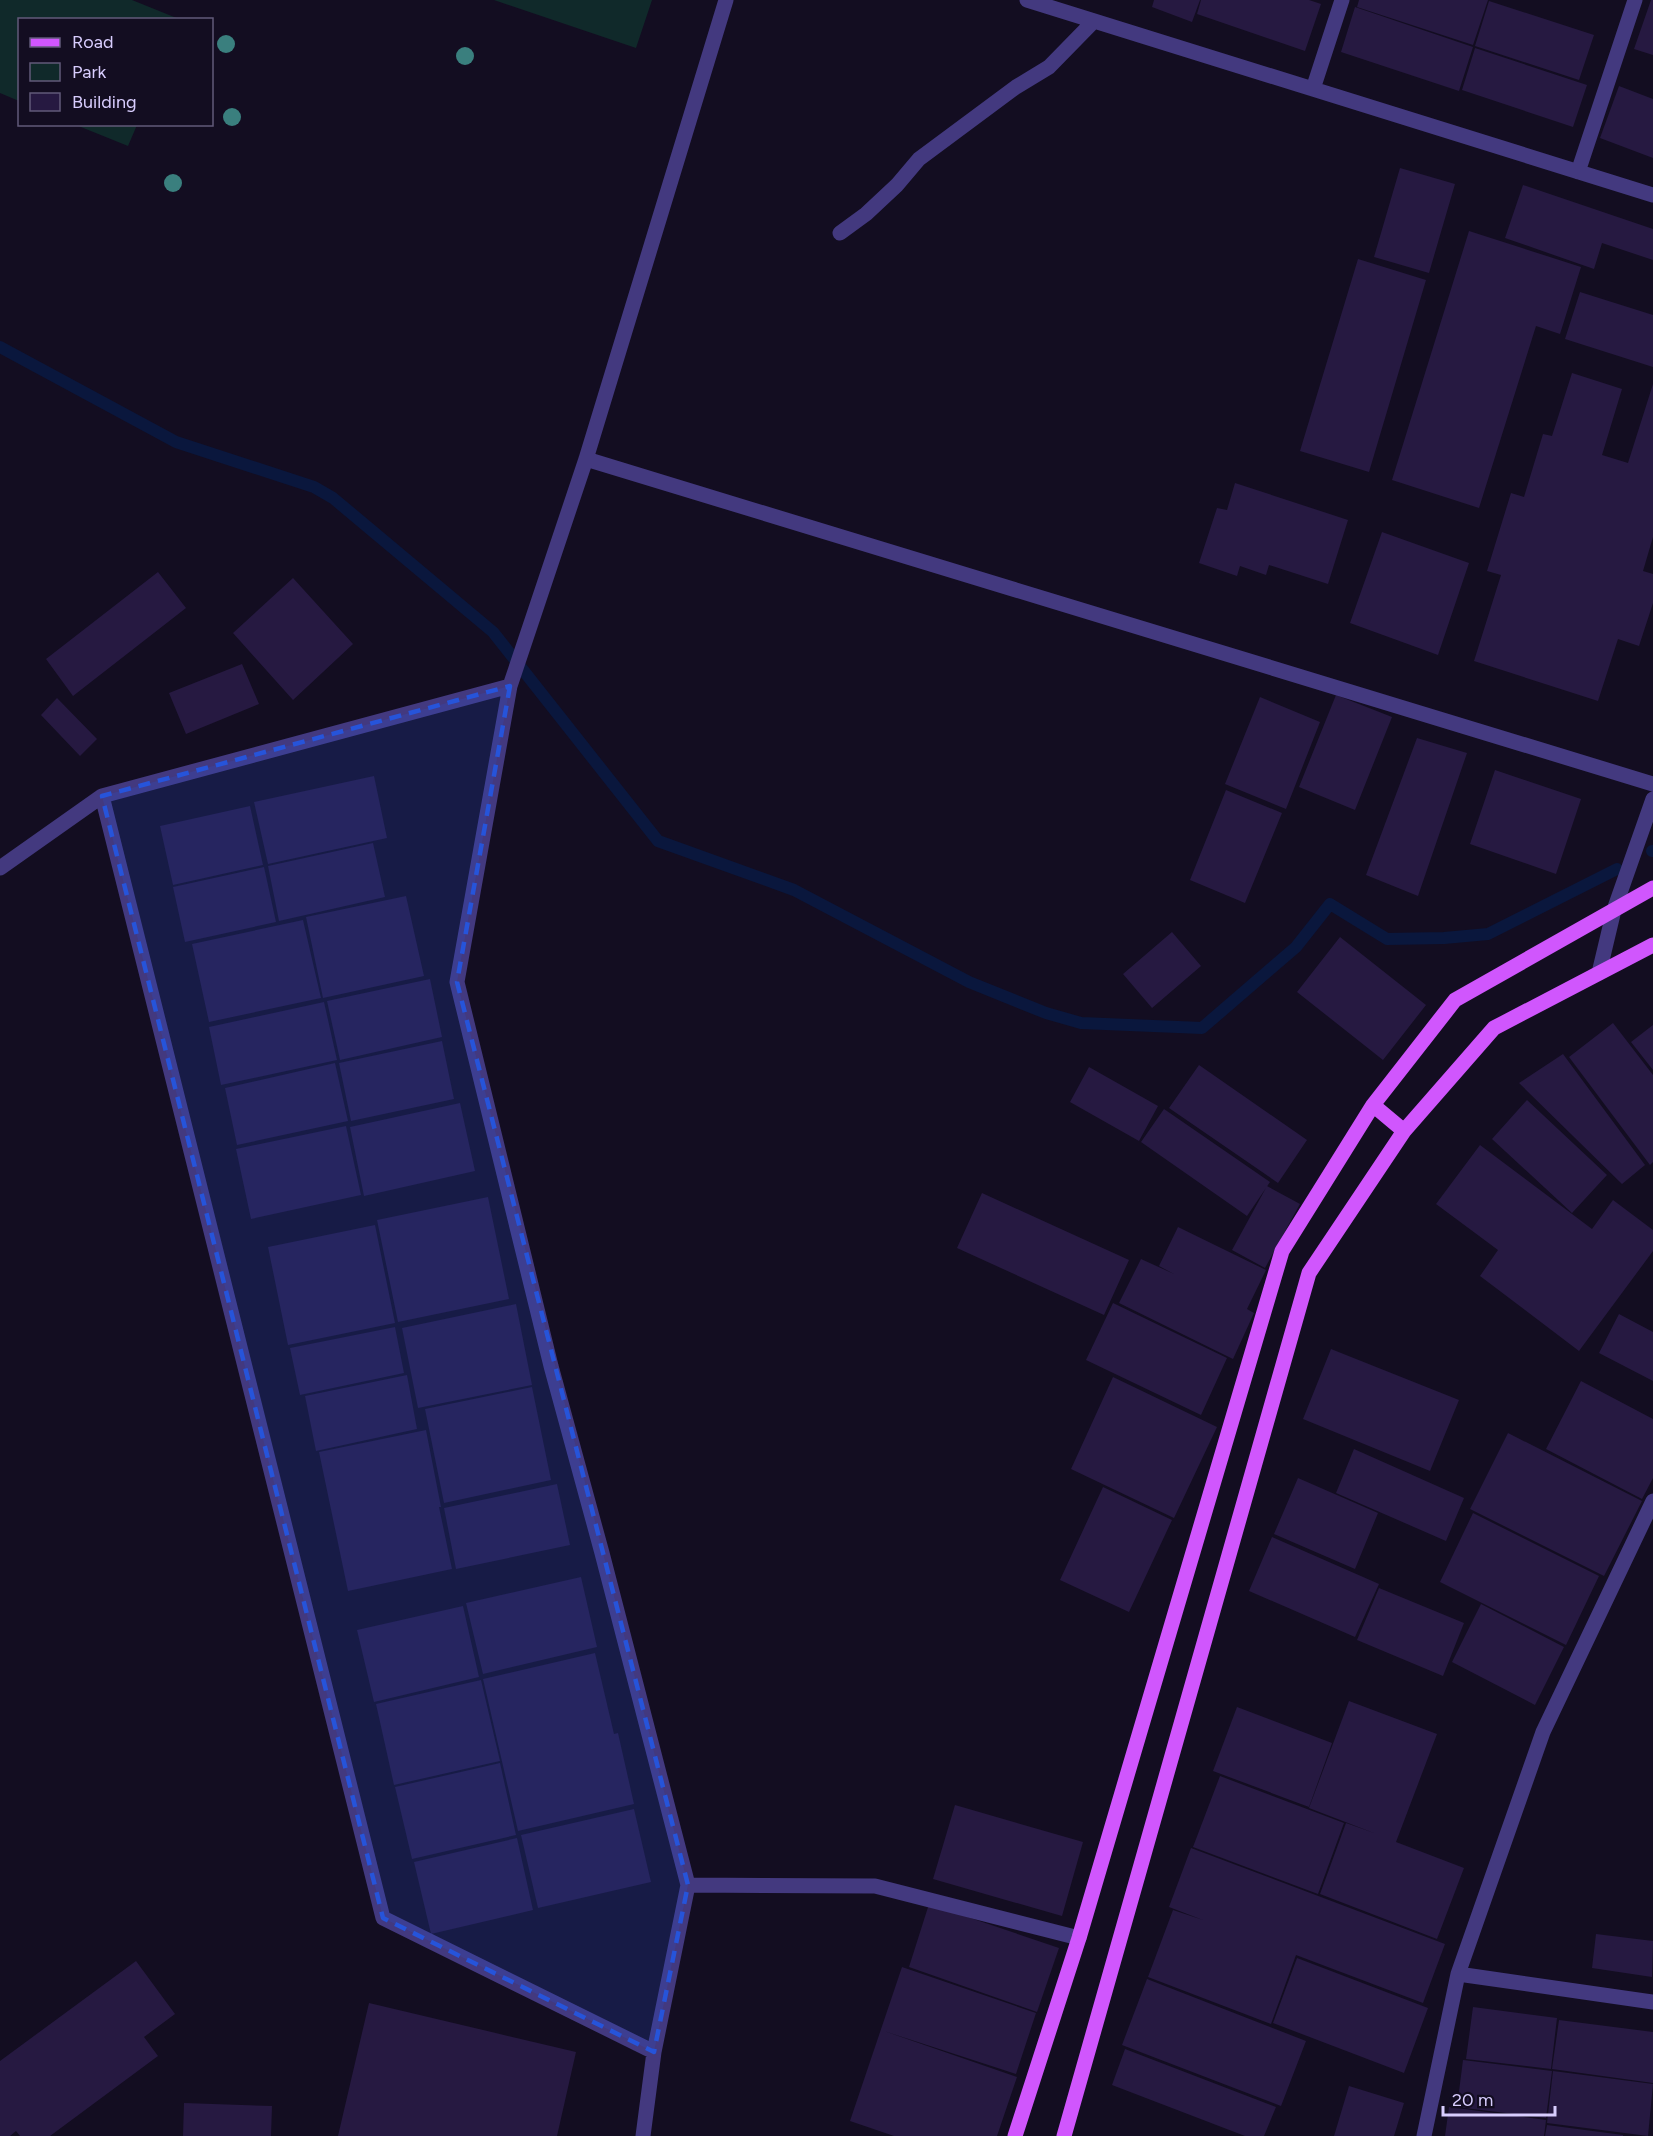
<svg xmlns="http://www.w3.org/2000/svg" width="1653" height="2136" font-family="Figtree,sans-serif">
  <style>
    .green { fill: #10292a }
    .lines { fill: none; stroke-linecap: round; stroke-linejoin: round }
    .stream { stroke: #0a173d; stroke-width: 12 }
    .building { fill: #261941 }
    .minor { stroke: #43397f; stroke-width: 15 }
    .major { stroke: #d056fd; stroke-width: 15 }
    .tree { fill: #3a7f7e }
    .marked { fill: #2654da; fill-opacity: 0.2; stroke: #2654da; stroke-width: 4.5; stroke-dasharray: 12 8; stroke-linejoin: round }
  </style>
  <rect width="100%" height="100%" fill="#130d21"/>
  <path class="green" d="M0,0H132L179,19L20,20L19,101L0,93Z
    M494,0H652L636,48Z
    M76,125H137L128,146Z"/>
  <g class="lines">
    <path class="stream" d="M0,347L176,442L314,487L333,498L493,632L658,841L794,890L969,982L1046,1013L1081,1023L1202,1028L1296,947L1330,904L1387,939L1444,938L1488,934L1617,869
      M1652,851H1653"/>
  </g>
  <path class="building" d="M1154,0H1200L1192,22L1152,7Z
    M1201,0H1309L1321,4L1305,51L1197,14Z
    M1359,0H1488L1473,45L1357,7Z
    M1651,0H1653V55L1634,49Z
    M1489,1L1594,35L1579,80L1475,46Z
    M1355,7L1473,47L1459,91L1341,52Z
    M1475,48L1587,85L1573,127L1462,90Z
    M1619,86L1653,99V158L1600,138Z
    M1400,168L1455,184L1429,273L1374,257Z
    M1523,185L1653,229V260L1602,243L1594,269L1505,238Z
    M1469,231L1581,267L1560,334L1536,326L1479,508L1392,480Z
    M1358,259L1426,280L1369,472L1300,451Z
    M1580,292L1653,315V367L1565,339Z
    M1572,373L1622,389L1602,455L1628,463L1653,384V537L1643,571L1653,574V603L1639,646L1618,639L1598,701L1474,661L1501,575L1487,571L1511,493L1524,497L1543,434L1552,436Z
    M1235,483L1348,520L1328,584L1269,565L1266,575L1240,566L1237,576L1199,563L1217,508L1227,510Z
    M1382,532L1469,563L1438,655L1350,623Z
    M158,572L186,608L73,696L46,659Z
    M293,578L353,644L293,700L233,633Z
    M242,664L259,704L186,734L169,693Z
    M1336,695L1392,717L1355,810L1299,787Z
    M1260,697L1320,722L1286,809L1225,784Z
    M57,698L97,739L80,756L41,715Z
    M1417,738L1467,753L1418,896L1366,875Z
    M1495,770L1581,799L1556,874L1470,844Z
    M374,776L387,838L268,864L254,802Z
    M1226,790L1282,813L1245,903L1190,880Z
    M250,806L263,865L173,885L160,826Z
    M373,843L385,897L279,921L268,866Z
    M264,867L276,922L185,942L173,887Z
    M406,896L424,976L323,998L306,917Z
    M303,920L321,998L209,1022L192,944Z
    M1172,932L1201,966L1152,1008L1123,974Z
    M1340,937L1426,1005L1383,1060L1297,992Z
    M430,979L442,1037L340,1060L327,1001Z
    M324,1002L337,1060L221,1085L209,1027Z
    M1613,1023L1653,1075V1162L1650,1165L1569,1057Z
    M1653,1025V1070L1631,1042Z
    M442,1041L454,1099L351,1121L339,1063Z
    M1563,1054L1645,1165L1622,1184L1519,1083Z
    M335,1063L348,1121L237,1145L225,1088Z
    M1199,1065L1307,1140L1278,1183L1169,1108Z
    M1089,1067L1158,1106L1139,1141L1070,1102Z
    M1527,1100L1607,1175L1572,1213L1492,1139Z
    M460,1103L475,1171L364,1196L350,1127Z
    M1164,1109L1270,1182L1247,1216L1141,1142Z
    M346,1126L361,1195L251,1219L236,1149Z
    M1480,1145L1592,1229L1613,1200L1653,1230V1251L1579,1351L1480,1276L1498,1250L1436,1204Z
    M1267,1186L1300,1204L1265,1268L1232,1250Z
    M982,1193L1129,1260L1104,1315L957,1248Z
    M488,1197L509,1299L398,1322L377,1220Z
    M375,1225L395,1323L288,1345L268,1247Z
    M1178,1227L1266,1270L1247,1309L1254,1313L1233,1359L1119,1303L1141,1259L1174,1274L1159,1266Z
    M1113,1303L1227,1358L1201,1415L1086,1360Z
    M516,1304L532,1385L418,1408L402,1328Z
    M1619,1314L1653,1332V1381L1599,1353Z
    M395,1327L404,1373L300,1395L290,1348Z
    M1331,1349L1459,1400L1430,1471L1303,1419Z
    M407,1375L417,1429L316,1451L305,1396Z
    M1113,1377L1217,1427L1174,1518L1071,1469Z
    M1581,1381L1653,1419V1478L1642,1499L1546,1449Z
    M532,1387L551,1480L444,1503L425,1409Z
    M426,1430L441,1507H439L452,1569L348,1591L319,1452Z
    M1508,1433L1642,1501L1604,1576L1470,1509Z
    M1354,1449L1464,1498L1446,1541L1336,1493Z
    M1298,1478L1378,1513L1355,1569L1274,1534Z
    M557,1484L570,1545L456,1569L444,1508Z
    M1103,1487L1172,1520L1129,1612L1060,1580Z
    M1473,1513L1599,1576L1566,1645L1440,1582Z
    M1272,1537L1379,1584L1355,1637L1249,1591Z
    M581,1577L597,1647L483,1674L466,1603Z
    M1379,1588L1464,1623L1443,1676L1357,1640Z
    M1481,1604L1564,1647L1535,1705L1452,1662Z
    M463,1606L479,1677L374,1702L357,1630Z
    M595,1653L614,1734L618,1733L634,1804L518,1831L483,1679Z
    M481,1680L500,1761L394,1785L376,1704Z
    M1349,1701L1437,1734L1396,1842L1464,1868L1437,1939L1320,1894L1346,1823L1374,1833L1309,1808Z
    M1237,1707L1332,1743L1309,1807L1213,1771Z
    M500,1763L516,1835L412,1859L395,1787Z
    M1220,1776L1344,1823L1318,1894L1193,1847Z
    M955,1805L1083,1842L1062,1916L933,1879Z
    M634,1809L651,1882L538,1908L521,1835Z
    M517,1838L533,1910L431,1934L414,1862Z
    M1191,1848L1445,1944L1423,2003L1296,1955L1271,2024L1148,1977L1173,1910L1203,1920L1169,1907Z
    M929,1904L1059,1948L1037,2012L909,1967Z
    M1596,1934L1653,1941L1652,1977L1592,1968Z
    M1297,1958L1428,2008L1404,2073L1273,2023Z
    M136,1961L175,2014L144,2037L158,2056L50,2136H20L16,2131L10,2136H0V2061Z
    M902,1967L1036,2013L1016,2074L884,2031L1017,2077L997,2136H894L850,2121Z
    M1147,1979L1306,2041L1281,2106L1122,2045Z
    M369,2003L576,2052L557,2136H338Z
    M1473,2007L1557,2018L1551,2069L1466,2059Z
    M1559,2020L1653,2032V2083L1552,2069Z
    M1125,2049L1276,2107L1264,2136H1245L1112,2085Z
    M1463,2060L1552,2071L1546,2118L1457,2107Z
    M1553,2071L1653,2084L1648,2136L1547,2123Z
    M1349,2086L1404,2103L1394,2136H1334Z
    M184,2103L272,2106L271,2136H183Z
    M1449,2107L1546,2120L1544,2136H1445Z
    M1547,2125L1623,2135V2136H1545Z"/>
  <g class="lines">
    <path class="minor" d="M1027,0L1653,195
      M1313,89L1342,0
      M1578,172L1635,0
      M840,233L866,214L897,185L919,159L1016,87L1049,67L1094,21
      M586,459L1653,784
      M102,796L383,1918L654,2052
      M0,868L102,796L510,686
      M1599,973L1614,910L1653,799
      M688,1885L875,1886L1079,1938
      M1458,1974L1653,2002
      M643,2136L654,2052L688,1885L602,1553L551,1366L457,982L510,686L586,459L726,0
      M1424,2136L1458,1974L1543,1732L1653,1501"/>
    <path class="major" d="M1373,1105L1404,1131
      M1015,2136L1079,1938L1282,1251L1373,1105L1455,1000L1653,888
      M1064,2136L1309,1273L1404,1131L1494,1028L1653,945"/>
  </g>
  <g class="tree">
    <circle cx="226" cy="44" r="9"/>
    <circle cx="465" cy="56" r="9"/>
    <circle cx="232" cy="117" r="9"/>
    <circle cx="173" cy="183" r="9"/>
  </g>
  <path class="marked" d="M510,686L457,982L688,1885L654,2052L383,1918L102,796Z"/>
  <rect x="18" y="18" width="195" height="108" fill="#130d21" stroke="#625a79" stroke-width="1.5"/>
  <rect x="30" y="38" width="30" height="9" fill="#d056fd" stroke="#625a79" stroke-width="1.5"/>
  <text x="72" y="48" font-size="18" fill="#d8cdfe">Road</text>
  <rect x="30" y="63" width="30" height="18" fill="#10292a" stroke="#625a79" stroke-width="1.5"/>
  <text x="72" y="78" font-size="18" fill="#d8cdfe">Park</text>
  <rect x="30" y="93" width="30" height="18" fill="#261941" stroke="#625a79" stroke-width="1.5"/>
  <text x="72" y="108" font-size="18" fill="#d8cdfe">Building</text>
  <path d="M1443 2106v9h112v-9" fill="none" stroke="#d8cdfe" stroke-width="3"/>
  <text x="1452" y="2106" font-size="18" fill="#d8cdfe" stroke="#130d21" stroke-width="4.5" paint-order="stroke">20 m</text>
</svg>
